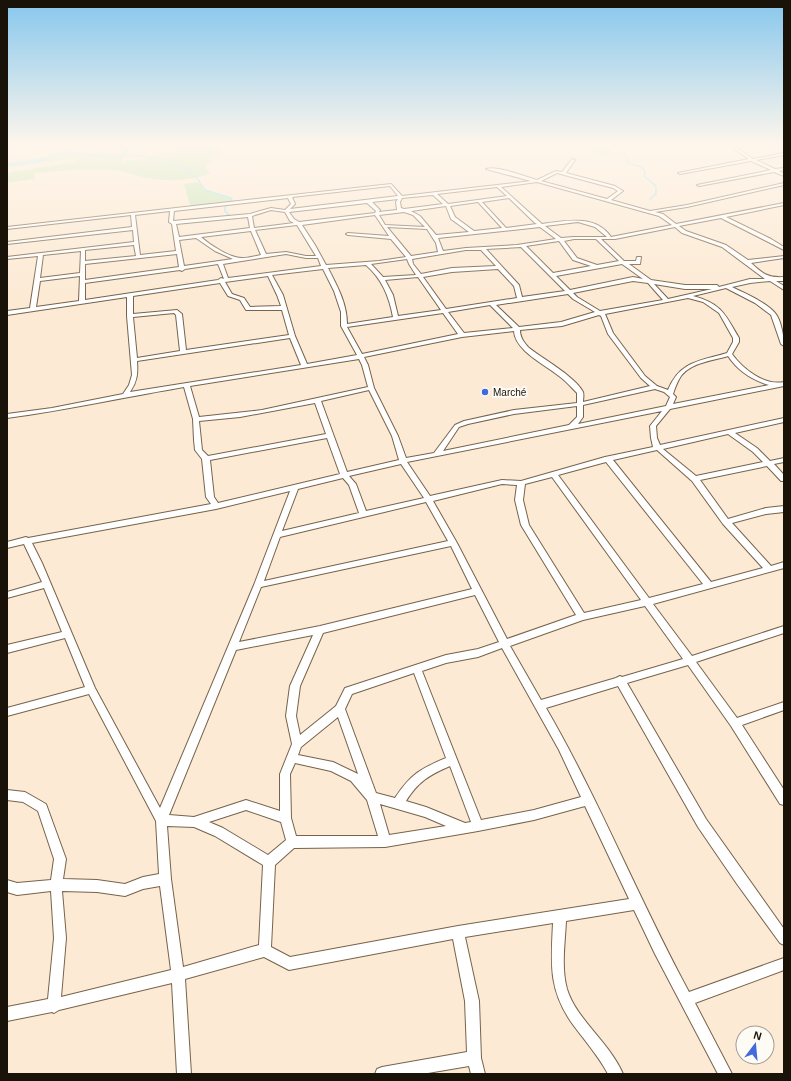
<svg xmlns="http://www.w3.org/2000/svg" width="791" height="1081" font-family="Helvetica,sans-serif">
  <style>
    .green { fill: #c1e6b4 }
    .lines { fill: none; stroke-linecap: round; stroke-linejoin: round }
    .stream { stroke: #95e4f4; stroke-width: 1.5 }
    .river { fill: #95e4f4; fill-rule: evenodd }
    .street-casing { stroke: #77634b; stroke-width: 2 }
    .street { fill: #fff; fill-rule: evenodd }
    .poi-dot { fill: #416adc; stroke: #fefaf4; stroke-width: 1.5 }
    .labels { text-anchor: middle; stroke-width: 4; stroke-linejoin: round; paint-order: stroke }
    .far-poi-label { font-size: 10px; fill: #191208; stroke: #fefaf4; text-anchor: start }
  </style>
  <rect width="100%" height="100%" fill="#fcead4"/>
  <path class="green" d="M186,144H326H258L219,148L223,153L205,166L210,174C188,181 166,182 143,177C134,175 124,171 114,170C88,168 61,171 35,173L34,179L7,183V174L11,172L75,162V159L49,162L39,161C72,149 93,157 125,157L121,163L130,160L149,159L152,155L174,151Z
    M507,144H579L608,147L614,154L597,155L591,149L511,150Z
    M200,182L205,190L231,198L232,201L229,203L191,208L184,184Z"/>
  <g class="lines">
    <path class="stream" d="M619,144L627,158V163L642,167L645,172L644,176L656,186V194L650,199
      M124,155L144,156L172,162L174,166C190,170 197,176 205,190L231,198L232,201L225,207V211L229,215"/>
    <path class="river" d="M114,144H121L120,146L129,148L130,149L126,156L118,159L69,155L60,156L39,163L7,167V163L38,159L57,153L69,151L117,155L121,154L123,150L113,148L112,147Z"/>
    <g class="street-casing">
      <path id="street" d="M727,144H731L753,159L784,153V155L756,160L775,169L784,168V170L779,171L784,174V176L774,172L699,186L697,185L771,170L751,161L680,174L678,173L749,159Z
        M572,159L575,160L566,173L615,186L623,191L611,200L650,211L687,205L784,183V185L687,207L655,212L663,214L676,224L784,203V205L726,217L771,239L784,247V250L721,218L679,226L686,231L726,245L748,260L784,256V258L751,263C763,274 768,278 784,277V281H776L784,286V290L770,281L750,283L732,287C744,293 766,302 775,313C781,320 784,337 784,346L781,344L771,315L755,303L726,288L693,296C722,304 725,314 739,338V342L732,354C743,369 764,386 784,382V386L670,409L656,426L657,438L660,445L784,418V422L735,433L757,448L770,461L784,458V462L774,464L784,475V481H781L767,466L700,480L728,519L766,508L784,506V512L766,514L732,523L771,566L784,562V568L653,604L692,656L784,626V633L696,662L737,718L784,702V710L742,725L784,790V805L780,804L731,726L688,665L627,683L706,819L784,929V945L780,943L737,884L698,827L618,686L546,708C599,799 638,898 689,992L784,958V970L695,1003L732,1074H718L655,954L634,910L566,921C565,943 561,967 567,989C576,1019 610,1043 623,1074H608C599,1057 586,1042 574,1026C548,991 551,964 553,923L465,937L479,1001L481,1058L485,1074H471L469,1066L422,1074H375L377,1069L382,1067L467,1052L465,1001L453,939L289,970L264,957L185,979L191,1074H177L172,983L59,1010L54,1013L52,1012L7,1021V1007L48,999L54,938L51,891L17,895L7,892V880L17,883L51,880L54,859L38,811L23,802L7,800V790L25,792L46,804L66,859L63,879L97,880L125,884L143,877L159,874L156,821L89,694L7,716V708L85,687L65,638L7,653V645L62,632L44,588L7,598V592L42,582L24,544L7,548V542L26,537L28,538L211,504L206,497L202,459L195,450L194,440L193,419L184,387C125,397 67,410 7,418V414L52,408L123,394L129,385L132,375L127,316V297L7,315V311L30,308L38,256L7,259V257L134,242L133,230L7,244V242L132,227L131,215L7,229V227L391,184L402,196L531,181L486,169C496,165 526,177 537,180L556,171L562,172ZM557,173L613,188L618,191L607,199L541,181ZM537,182L659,216L672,225L611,237C595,214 566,221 542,224L501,187ZM390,186L398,196L290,209L295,204L292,197ZM497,187L507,196L448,204L437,194ZM433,195L443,204L404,209L401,208L400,202L402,198ZM288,198L291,204L285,210L271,208L250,214L173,221L174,211ZM509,198L535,223L537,224L506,228L482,202ZM398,199L396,202L397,210L379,212L380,210L372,202ZM478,202L502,228L474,231L455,217L450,206ZM367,203L376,211L375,213L299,222L294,219L289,212ZM446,206L451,219L469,232L436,235L420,216L411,211ZM271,210L285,212L290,221L294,223L254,228L252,216ZM170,211L169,222L172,224L176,251L140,255L135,215ZM404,212L413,215L425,227L385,225L379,215ZM375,215L389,236L348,233L346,234L348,235L391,239L406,257L379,261L326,265L315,245L302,225ZM248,217L250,228L179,237L176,224ZM578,222L595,227L607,237H574L561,238L545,226ZM297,225L316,256H306L286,252L266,254L255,230ZM387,227L427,229L436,243L438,252L411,256ZM540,227L556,239L517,245L466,248L443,251L438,238ZM675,227L682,233L722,247L765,279H750L719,287L717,285H685L651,280L629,264H640L641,257H637L636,261H624L601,239H615ZM251,231L261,255C255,256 248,258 242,258C230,258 210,245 201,237ZM196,238L215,251L233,259L184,266L179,240ZM574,239H596L619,261L597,265L577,258L564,241ZM559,241L573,260L591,266L553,273L526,246ZM134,245L136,256L85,261V250ZM521,247L565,291L522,297L519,285L486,249ZM466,250H481L496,266L452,268L421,274L413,264L412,259ZM81,251L80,273L40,278L43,255ZM177,254L179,267L85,280V264ZM286,254L306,258H318L321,266L228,278L223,264ZM407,259L409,264L416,275L383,277L371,264ZM218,264L224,279L221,278L218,280L85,300V283L180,270L182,271L185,269ZM622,264L643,279L633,277L570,290L556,276ZM366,265C382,279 389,296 393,317L347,324C347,303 337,286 328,268ZM323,269L334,291L341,312V326L357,355L307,364L295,336L283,295L272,275ZM498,269L514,286L517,298L446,309L423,277L452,272ZM80,276L79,301L36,307L40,281ZM268,276L277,295L281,306L250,307L244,298L232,294L225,282ZM418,277L441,310L398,316L393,295L385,280ZM633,281L648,283L663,300L600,311L577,297L573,293ZM220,283L228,296L240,300L246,310H282L289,335L186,350L182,314L177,310L133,314V296ZM654,284L685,289H712L668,299ZM568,294L573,299L595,312L561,322L519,327L496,305ZM688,298L703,302L719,313L733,338V342L727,353C700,361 680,361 668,390L657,386L645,376L613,333L605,314ZM490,305L513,328L464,333L448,312ZM174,313L176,315L180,351L137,358L133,317ZM443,313L458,334L362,354L347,327ZM599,315L601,316L608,334L641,378L650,386L583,402C583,399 584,395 583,392C576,377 541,358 528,347C523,341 520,337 520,330L562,326ZM514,331C515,351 546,365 559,376C566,381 571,387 577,393V403L514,410L464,421L455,425L434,453L406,458L398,436L374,388L368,365L364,357L462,337ZM290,338L301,365L130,392C137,382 138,374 137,361ZM728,356C738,371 752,380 769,385L673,404L676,397L673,394C675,388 677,382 681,376C692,362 712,361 728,356ZM359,359L362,365L368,387L262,410L199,417L190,386ZM655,389L664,392L670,397L666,406L578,424L583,417V405ZM369,390L392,436L399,460L347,472L321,401ZM315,403L326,434L208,456L202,450L199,421L240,417ZM577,406V417L569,425L443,451L459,427L468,424L514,414ZM662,411L650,426L651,438L653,447L605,457L521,481L502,480L430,496L407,462ZM728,434L753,452L763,462L696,476L663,449ZM327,438L340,474L218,503L214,497L210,460ZM657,450L692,481L723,524L763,568L711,582L613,460ZM606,462L703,584L649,598L558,475ZM401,464L424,498L366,511L356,484L349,476ZM552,477L641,600L584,613L529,525L523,500L525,484ZM343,478L349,485L359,513L282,531L298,489ZM502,484L517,485L515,500L521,525L576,615L507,639L457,543L433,501ZM290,491L254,585L160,808L95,688L42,563L32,543L216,509ZM426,502L448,541L264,581L280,537ZM451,546L472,589L320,626L239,642L261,587ZM475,595L499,642L478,649L446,655L345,688L336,706L300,735L296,716L300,686L323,633ZM645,606L683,659L622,677L620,676L616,678L541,700L510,646L583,620ZM313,635L290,686L286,716L292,744L280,774V811L246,800L194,817L169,815L236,650ZM502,648L559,750L581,797L534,810L481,820L422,671L446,663L478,657ZM414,673L446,758C420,769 411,774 395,798L376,793L345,709L352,694ZM338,717L358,774L333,762L298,755L301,747ZM295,763L331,771L351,781L367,800L378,836H296L291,818L290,774ZM450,766L471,822L465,823L426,807L406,801C418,782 429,775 450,766ZM380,804L425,817L446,826L389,835ZM585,806L629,899L458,926L290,957L271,947L275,865L294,848L385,847L478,831L534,820ZM246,810L281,822L286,840L268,855L223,828L209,822ZM167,826L194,827L215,836L263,865L259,945L183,967L171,879ZM160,886L171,970L61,997L66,938L62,891L97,892L125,896L143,889Z"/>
    </g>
    <use href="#street" class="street"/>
  </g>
  <linearGradient id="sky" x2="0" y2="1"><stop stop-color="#87c7ed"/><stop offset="0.49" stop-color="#fef6ec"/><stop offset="1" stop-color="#fef6ec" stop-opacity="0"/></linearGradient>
  <rect width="791" height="295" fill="url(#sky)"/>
  <circle class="poi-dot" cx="485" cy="392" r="4"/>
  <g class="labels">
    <g class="far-poi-label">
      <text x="493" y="396">Marché</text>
    </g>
  </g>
  <rect width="791" height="1081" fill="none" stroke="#191208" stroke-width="16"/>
  <g transform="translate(755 1045) rotate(16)"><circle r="19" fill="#fefaf4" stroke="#a29d96"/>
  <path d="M0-3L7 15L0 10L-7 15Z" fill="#416adc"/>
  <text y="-6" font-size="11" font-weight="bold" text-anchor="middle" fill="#191208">N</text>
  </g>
</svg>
